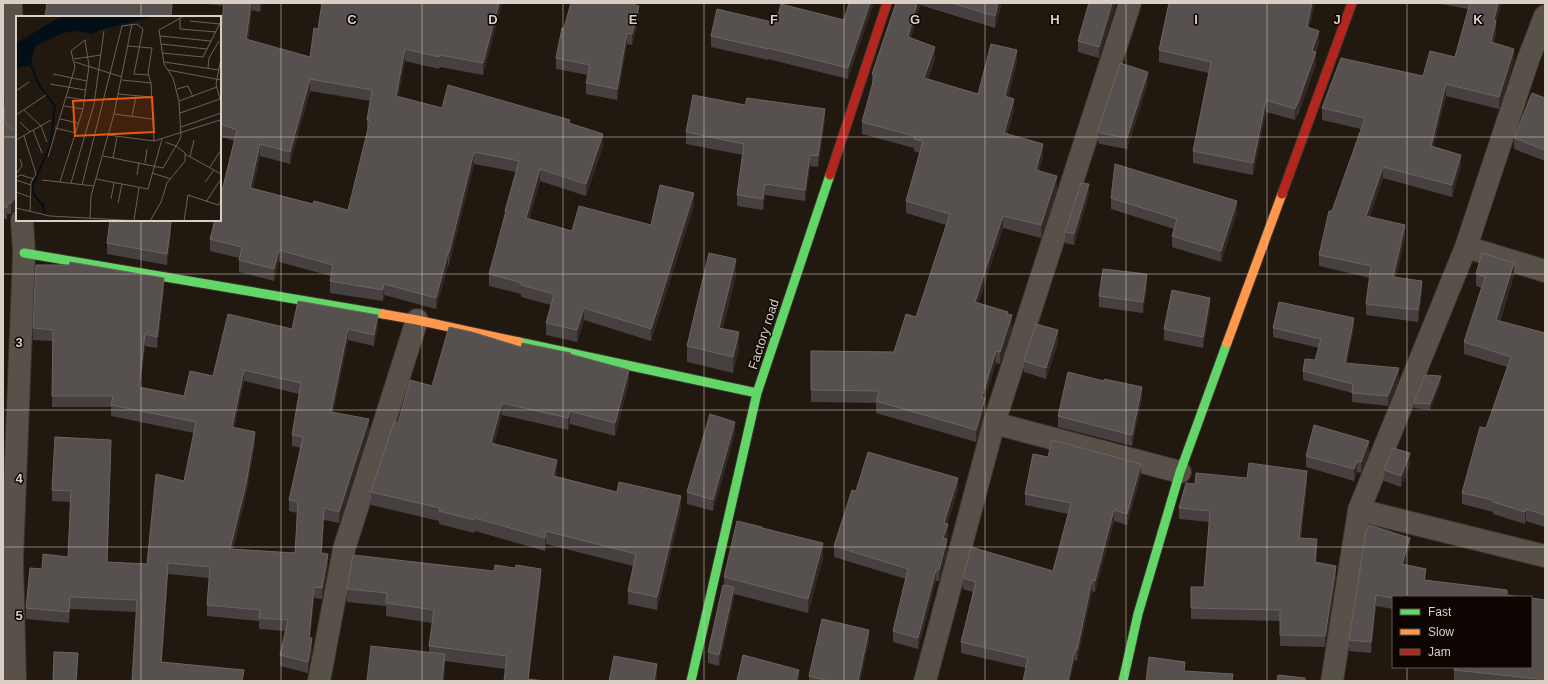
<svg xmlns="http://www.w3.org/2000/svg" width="1548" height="684" font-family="Helvetica,sans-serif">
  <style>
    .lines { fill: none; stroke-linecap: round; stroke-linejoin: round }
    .street-casing { stroke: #39312c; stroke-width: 24 }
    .fast-casing { stroke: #39312c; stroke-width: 11 }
    .slow-casing { stroke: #39312c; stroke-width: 11 }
    .jam-casing { stroke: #39312c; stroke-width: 11 }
    .street { stroke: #58514a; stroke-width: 22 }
    .fast { stroke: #63d668; stroke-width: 9 }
    .slow { stroke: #ff974d; stroke-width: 9 }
    .jam { stroke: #b3261e; stroke-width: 9 }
    .wall { fill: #464140; fill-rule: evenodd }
    .shaded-wall { fill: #312a26 }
    .building { fill: #56504e; stroke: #6b6461; fill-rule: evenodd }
    .grid { fill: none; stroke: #dbcfc5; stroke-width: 1; stroke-opacity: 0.55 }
    .labels { text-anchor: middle; stroke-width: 3; stroke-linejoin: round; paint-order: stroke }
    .street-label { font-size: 13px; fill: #dbcfc5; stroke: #0c0502 }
    .inset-river { fill: none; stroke: #030f18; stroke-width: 2 }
    .inset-road { fill: none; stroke: #6b6158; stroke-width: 1 }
    .view { fill: #e8590c; fill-opacity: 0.15; stroke: #e8590c; stroke-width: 2 }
    .inset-edge { fill: none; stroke: #dbcfc5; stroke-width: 2 }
    .grid-label { font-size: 13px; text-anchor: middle; font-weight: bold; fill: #dbcfc5; stroke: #0c0502; stroke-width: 3; stroke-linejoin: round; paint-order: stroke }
  </style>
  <rect width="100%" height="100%" fill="#21180f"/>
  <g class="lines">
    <g class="street-casing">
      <path id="street" d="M11,3L12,42L17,129
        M1466,247L1545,271
        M994,423L1180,472
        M1359,510L1545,556
        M15,681L12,560L24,253L22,220
        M319,681L344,549L417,320
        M925,681L994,423L1130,3
        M1332,681L1359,510L1466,247L1528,60L1545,16"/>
    </g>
    <g class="fast-casing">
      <path id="fast" d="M24,253L383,314
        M519,342L757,393
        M691,681L757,393L830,175
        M1123,681L1138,614L1180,472L1227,343"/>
    </g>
    <g class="slow-casing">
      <path id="slow" d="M383,314L417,320L519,342
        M1227,343L1282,194"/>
    </g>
    <g class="jam-casing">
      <path id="jam" d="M830,175L887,3
        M1282,194L1352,3"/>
    </g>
    <use href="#street" class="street"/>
    <use href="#fast" class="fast"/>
    <use href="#slow" class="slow"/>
    <use href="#jam" class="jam"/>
  </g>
  <path class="wall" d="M199,3H262L260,12L252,10L248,40L310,57L318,29L502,3L483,75L440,67L439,69L405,61L398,97L442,108L570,124L603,146L586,196L540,181L529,219L572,231L651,225L694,205L651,341L584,320L577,342L546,335V323L551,305L521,297V294L489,286V274L505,217V211L516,172L474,164L449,265H448L436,309L384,295L383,301L330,293V281L331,276L279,262L274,281L239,272V258L210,251V239L234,141L220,136V40L224,6ZM310,91L370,101L367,120V132L348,210L313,204L253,188L260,156L290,164Z
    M849,3L848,79L768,59V60L711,47V36L776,23L844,20Z
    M896,3H1002L995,28L920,5L911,38L935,59L928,79L978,94L1017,62L1008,97L1014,111L1007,134L1043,156L1039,171L1057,188L1041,238L1003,228L978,303L1008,314L1012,327L1000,364L996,363L985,398V410L976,442L876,413V403L811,402V351L894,352L916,317L946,225L906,213V201L920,153L914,151V148L862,134V122L872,85V74Z
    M1116,3L1099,58L1078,52V41Z
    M1169,3H1315L1309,28L1319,43L1316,52V64L1298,115H1297L1295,120L1266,112L1253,175L1193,163V151L1209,73L1159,62V50Z
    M1436,3H1501L1496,22V33L1494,43L1514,60L1499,109L1446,96L1433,147L1461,166L1452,197L1383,178L1369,217L1405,237L1396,277L1422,292L1418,322L1366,315V304L1370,278L1319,266V255L1361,129L1322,120V108L1423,76L1455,57L1468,9Z
    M639,17L632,45L627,44L617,100L586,94V83L588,75L556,69V58L564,28Z
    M1148,83L1127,149L1100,144L1098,142V131Z
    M3,92L5,119L7,125L12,129L17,130V209H15L11,214H7V219H3Z
    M1545,98V161L1514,149V138Z
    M745,105L825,120L818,167L810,166L805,201L765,195L763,210L737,206V195L743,155L686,144V132Z
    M1089,195L1074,245L1065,243V232Z
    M1111,198L1237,212L1221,262L1172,247V236L1174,229L1111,209Z
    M163,221L171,233L167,265L107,254V243Z
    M1476,274L1514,275L1500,321L1545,333V527L1526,521L1525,524L1493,514V512L1462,504V493L1486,428L1507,367L1464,354V342L1482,288L1476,286Z
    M736,275L723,328L739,348L733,373L687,362V346Z
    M1147,286L1143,313L1099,307V296Z
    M164,290L157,348L145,346L140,387L184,396L213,376L292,329L378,326L374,346L348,340L333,412L369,430L339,523L324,520L322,553L328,565L322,599L314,598L310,638L312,650L308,673L280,666V655L285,631L259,629V621L207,616V605L209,578L168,574L162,662L244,681H132L137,612L70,609L69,623L26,619V608L42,569L68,557L70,502L52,501V490L111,451L107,562L147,564L184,481L194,433L111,416V407H52V341L33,340V328ZM244,381L299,394L292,435V446L301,448L289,500V511L297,513L295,553L233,549L246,495L255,443L234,428Z
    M1210,309L1203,348L1164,340V329Z
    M1273,328H1354L1346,363L1399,378L1388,406L1352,402V393L1303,380V371L1315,360L1319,348L1273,337Z
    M1058,342L1046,379L1024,372V361Z
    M571,354L629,382L615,436L570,424L568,430L502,415L494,444L557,473L556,476L681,509L657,610L628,604V591L633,566L546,544L545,551L475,531L474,533L439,524V521L371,505V492L398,423L432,386Z
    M1104,381L1142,398L1132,446L1058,427V416Z
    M1441,382L1430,410L1414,408V403Z
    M735,433L713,511L687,504V492Z
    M1369,452L1361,473L1357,472L1354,481L1306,467V456Z
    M1410,464L1401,487L1384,481V470Z
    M1141,475L1127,525L1114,521L1095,592L1092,591L1077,661L1075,660L1026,668L961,653V642L973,592L963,589V578L1053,571L1068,514L1025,505V494Z
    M1247,478L1307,482L1301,538L1317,550L1316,562L1336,577L1325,647L1280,646V621L1191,619V587H1204L1209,522L1179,519V508L1195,484Z
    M958,489L947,524L948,535L946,539L947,550L939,581H936L918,649L893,642V631L906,579L834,557V546L856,491Z
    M1369,525L1410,548L1393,597V609L1376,606L1371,653L1349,651V640Z
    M762,528L823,558L808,613L734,594V598L719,666L708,663V652L724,585V577Z
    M541,582L504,681L505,669L445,661L444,681H367L429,652V646L432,623L386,616V606L347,602V589Z
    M869,641L860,681H809V676Z
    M1531,667L1545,681H1454V670Z"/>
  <path class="shaded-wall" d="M172,3V17H171Z
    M251,3H252V10L246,51V39Z
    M260,3H262L260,12Z
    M499,3H502L483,75V63Z
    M870,3H874L848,79V68Z
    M917,3H920V5L908,50V37Z
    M998,3H1002L995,28V16Z
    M1112,3H1116L1099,58V47Z
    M1312,3H1315L1307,39V27Z
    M1498,3H1501L1496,22V33L1491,54V42L1494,20Z
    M639,6V17L632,45V34Z
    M1319,31V43L1312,63V51Z
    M627,33V44L617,100V89Z
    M935,47V59L924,90V78Z
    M405,49V61L396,108V96Z
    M1514,49V60L1499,109V97Z
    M1017,50V62L1005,108V96Z
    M1316,52V64L1298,115V103Z
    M1148,72V83L1127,149V138Z
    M310,79V91L290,164V152Z
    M1446,84V96L1431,158V146Z
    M1014,99V111L1004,145V133Z
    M1266,100V112L1253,175V163Z
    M1297,103V115L1295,120V109Z
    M825,109V120L818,167V156Z
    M603,134V146L586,196V184Z
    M260,144V156L250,200V188Z
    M1043,144V156L1036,183V170Z
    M474,152V164L449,265V253Z
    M810,155V166L805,201V190Z
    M1461,155V166L1452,197V185Z
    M1383,167V178L1366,228V216Z
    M540,169V181L526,230V218Z
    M1057,176V188L1041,238V225Z
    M765,184V195L763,210V199Z
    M1089,184V195L1074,245V234Z
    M694,193V205L651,341V329Z
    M15,198H17V209H15L11,214V203Z
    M1237,201V212L1221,262V251Z
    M1003,216V228L975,314V302Z
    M171,222V233L167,265V254Z
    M1405,225V237L1393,289V277Z
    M279,250V262L274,281V269Z
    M448,253V265L436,309V298Z
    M736,259V275L719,343V328Z
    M1514,263V275L1496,332V320Z
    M1147,274V286L1143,313V302Z
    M164,278V290L157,348V337Z
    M1422,281V292L1418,322V310Z
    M384,284V295L383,301V290Z
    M1210,298V309L1203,348V337Z
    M584,308V320L577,342V330Z
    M378,315V326L374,346V335Z
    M1012,315V327L1000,364V352Z
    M1354,318V328L1345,372V363Z
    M348,329V340L331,423V412Z
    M1058,330V342L1046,379V368Z
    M739,332V348L733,373V357Z
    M145,334V346L139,398V387Z
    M996,351V363L985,398V410L976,442V430L982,397Z
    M1399,368V378L1388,406V396Z
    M244,370V381L232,438V427Z
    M629,370V382L615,436V423Z
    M1441,376V382L1430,410V404Z
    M1142,387V398L1132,446V435Z
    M502,403V415L491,456V443Z
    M570,411V424L568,430V418Z
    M369,419V430L339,523V512Z
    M735,422V433L713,511V500Z
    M255,432V443L246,495L230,560V549Z
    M111,440V451L107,574V562Z
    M1369,441V452L1361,473V462Z
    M1410,453V464L1401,487V476Z
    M557,460V473L553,488V476Z
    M1357,461V472L1354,481V469Z
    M1141,464V475L1127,525V514Z
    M1307,471V482L1299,549V538Z
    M958,478V489L945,530L948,524V535L943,549V538L944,523Z
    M681,496V509L657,610V597Z
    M324,508V520L321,564V553Z
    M1526,509V521L1525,524V512Z
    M1114,510V521L1095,592V581Z
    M546,531V544L545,551V538Z
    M1410,538V548L1402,574V564Z
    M947,539V550L939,581V570Z
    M1317,539V550L1315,573V562Z
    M823,543V558L808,613V599Z
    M328,554V565L322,599V588Z
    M168,563V574L161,673V662Z
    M1336,566V577L1325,647V636Z
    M541,569V582L529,681H528Z
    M1426,569V579L1424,590V580Z
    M936,570V581L918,649V638Z
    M1092,580V591L1077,661V650Z
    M314,587V598L309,649V638Z
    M734,587V598L719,666V655Z
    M1376,595V606L1371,653V642Z
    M70,597V609L69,623V612Z
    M869,630V641L860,681H858Z
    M312,638V650L308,673V662Z
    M1075,650V660L1070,681H1068Z
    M78,653V668L77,681H76Z
    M445,654V667L444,681H442Z
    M657,664V677L656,681H654Z
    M799,670V681H796Z"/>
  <path class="building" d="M47,3H172L171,17H45Z
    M224,3H251L246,39L310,57L314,28L318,29L322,3H499L483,63L440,55L439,57L405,49L396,96L442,108L448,85L570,120L569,123L603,134L586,184L540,169L526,218L572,231L579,206L651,225L660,185L694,193L651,329L584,308L577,330L546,323L554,294L521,285L522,283L489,274L506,211H505L519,161L474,152L449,253H448L436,298L384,284L383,290L330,281L333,265L279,250L274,269L239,260L242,247L210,239L215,220H220V199L237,130L220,124V40ZM310,79L372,90L367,120L370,121L348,210L314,201L313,204L250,188L260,144L290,152Z
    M571,3H629L639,6L632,34L627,33L617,89L586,83L590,65L556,58L562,28H564Z
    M849,3H870L848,68L768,48V49L711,36L717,9L776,23L781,4L844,20Z
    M896,3H917L908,37L935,47L924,78L978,94L991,44L1017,50L1005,96L1014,99L1004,133L1043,144L1036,170L1057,176L1041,225L1003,216L975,302L1008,312L1007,314L1012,315L1000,352L996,351L982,397L985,398L976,430L876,401L879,391L811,390V351L894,352L906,314L916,317L950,214L906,201L923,141L914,139V136L862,122L875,75L872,74Z
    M952,3H998L995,16Z
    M1089,3H1112L1099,47L1078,41Z
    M1169,3H1312L1307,27L1319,31L1312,51L1316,52L1298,103H1297L1295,109L1266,100L1253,163L1193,151L1211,62L1159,50Z
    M1470,3H1498L1494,20L1496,21L1491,42L1514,49L1499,97L1446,84L1431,146L1461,155L1452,185L1383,167L1366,216L1405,225L1393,277L1422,281L1418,310L1366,304L1371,266L1319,255L1329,211H1332L1365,118L1322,108L1341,58L1423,76L1430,51L1455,57Z
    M1120,63L1148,72L1127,138L1100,133L1098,131Z
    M3,92L5,119L7,125L12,129L17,130V198H15L11,203H7V208L3,207Z
    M1532,93L1545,98V150L1514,138Z
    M693,95L745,105L747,98L825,109L818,156L810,155L805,190L765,184L763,199L737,195L744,144L686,132Z
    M1115,164L1237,201L1221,251L1172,236L1177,219L1111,198Z
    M1081,183L1089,184L1074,234L1065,232Z
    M110,220H162V221L171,222L167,254L107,243Z
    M709,253L736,259L719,328L739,332L733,357L687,346Z
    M1482,253L1514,263L1496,320L1545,333V515L1526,509L1525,512L1493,502V500L1462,493L1480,427L1486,428L1511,357L1464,342L1485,277L1476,274Z
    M70,262L164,278L157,337L145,334L139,387L184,396L190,371L213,376L228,314L292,329L298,301L378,315L374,335L348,329L331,412L369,419L339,512L324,508L321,553L328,554L322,588L314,587L309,638H312L308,662L280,655L288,620L259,618L260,610L207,605L210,567L168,563L161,662L244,670L242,681H132L137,600L70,597L69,612L26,608L30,568L42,569L43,554L68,557L71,491L52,490L55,437L111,440L107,562L147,564L156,474L184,481L196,422L111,405L113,396H52L53,330L33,328L36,265H69ZM244,370L301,383L292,435L303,437L289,500L298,502L295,553L230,549L246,484L255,432L232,427Z
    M1103,269L1147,274L1143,302L1099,296Z
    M1172,290L1210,298L1203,337L1164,329Z
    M1279,302L1354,318L1345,363L1399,368L1388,396L1352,393L1353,384L1303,371L1305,359L1315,360L1321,339L1273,328Z
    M1036,324L1058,330L1046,368L1024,361Z
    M449,327L472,332L521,347L522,343L571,353L570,354L629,370L615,423L570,411L568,418L502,403L491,443L557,460L553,476L617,492L619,482L681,496L657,597L628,591L636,554L546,531L545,538L475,518L474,520L439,511L440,508L371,492L394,422L398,423L410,380L432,386Z
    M1068,372L1104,381V379L1142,387L1132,435L1058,416Z
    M1425,375L1441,376L1430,404L1414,403Z
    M710,414L735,422L713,500L687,492Z
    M1314,425L1369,441L1361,462L1357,461L1354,469L1306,456Z
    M1052,440L1141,464L1127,514L1114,510L1095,581L1092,580L1077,650H1075L1068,681H1023L1028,658L961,642L976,582L963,578L971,547L1053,571L1071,503L1025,494L1033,454L1048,457Z
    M1393,448L1410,453L1401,476L1384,470Z
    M868,452L958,478L944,523L948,524L943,538L947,539L939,570H936L918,638L893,631L908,569L834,546L852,490L856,491Z
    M1249,463L1307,471L1299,538L1317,539L1315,562L1336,566L1325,636L1280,635V610L1191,608V587H1204L1210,511L1179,508L1186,483L1195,484L1196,473L1247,478Z
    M737,521L762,527V528L823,543L808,599L724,577Z
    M1369,525L1410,538L1402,564L1426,569L1424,580L1507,590V595L1523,597H1393V598L1376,595L1371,642L1349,640L1366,532Z
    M353,555L494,571L495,565L515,568L516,565L541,569L528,679L545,681H504L507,656L429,646L434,610L386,603L387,593L347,589Z
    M723,585L734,587L719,655L708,652Z
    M1531,598L1545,600V681H1539V679L1454,670V667H1531Z
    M822,619L869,630L858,681H830L809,676Z
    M371,646L445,654L442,681H367Z
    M54,652L78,653L76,681H53Z
    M743,655L799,670L796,681H742L737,680Z
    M614,656L657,664L654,681H609Z
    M1149,657L1185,662L1184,671L1233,674L1232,681H1146Z
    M1278,675L1305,678V681H1277Z"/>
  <path class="grid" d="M141,3V17M281,3V681M422,3V681M563,3V681M704,3V681M844,3V681M985,3V681M1126,3V681M1267,3V681M1407,3V597M3,137H17M220,137H1545M141,220V681M3,274H1545M3,410H1545M3,547H1545M1407,667V681"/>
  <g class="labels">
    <g class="street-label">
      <text transform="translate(763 334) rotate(-72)" y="5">Factory road</text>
    </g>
  </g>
  <g transform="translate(16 16)">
    <rect width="205" height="205" fill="#21180f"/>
    <path d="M46,0H140L83,14L76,18L62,15L47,17L19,30L15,49L0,52V27Z" fill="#030f18"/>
    <path class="inset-river" d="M15,49L23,69L39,90L34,130L16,171L18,179L27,189L29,198"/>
    <path class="inset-road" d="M164,3V13L200,16M174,5L204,8M144,20L195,25M145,28L191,33M112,30L136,32L132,57L135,67L138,125M146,37L187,41L205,5M58,43L85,39M59,46L106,61M148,46L203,54M192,52L193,42L203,25M152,54L205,64M37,58L71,65M106,64L135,67M34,68L69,74M161,73L172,70L177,81M0,75L13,66M102,78L135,81M50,81L68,84M163,85L201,71M48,90L67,93M8,94L25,110L31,126M164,97L204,83L200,68L205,42M98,98L136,103M0,99L30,79M116,101L120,80M44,103L62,107M4,106L14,116M165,111L205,97M39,112L60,117M17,114L26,137M92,119L138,125L204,104L205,110M8,120L20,158L15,166L14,196M0,124L35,104M169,138L205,158M87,140L147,152L160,130L149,126M32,141L59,51L55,35L69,24L73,50L67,93L44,166M174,141L178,124M97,142L101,121M129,147L131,133M194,151L205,134M136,157L155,163M0,158L6,150L4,143M121,159L123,146M0,161L5,159L18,163M80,163L132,173L146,123M0,164L15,169M26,164L78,170M189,166L198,154M55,167L78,88L88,15M66,169L106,10L121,8L127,13L118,58L132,59M0,176L14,181M95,183L98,167M190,186L205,163M102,187L106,168M0,192L34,200L125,205M74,203L75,180L98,98L116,8M118,204L123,172M134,205L145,186L151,167L169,145V137L160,130L165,121L163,85L157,62L148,48L143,14L168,0M168,205L172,179L202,189L205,185"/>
    <path class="view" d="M136,81L138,116L59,120L57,85Z"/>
    <rect width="205" height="205" class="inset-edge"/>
  </g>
  <g class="grid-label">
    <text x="352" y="24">C</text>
    <text x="493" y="24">D</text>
    <text x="633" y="24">E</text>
    <text x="774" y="24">F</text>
    <text x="915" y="24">G</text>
    <text x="1055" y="24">H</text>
    <text x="1196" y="24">I</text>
    <text x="1337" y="24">J</text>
    <text x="1478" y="24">K</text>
    <text x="19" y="347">3</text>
    <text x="19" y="483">4</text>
    <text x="19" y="620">5</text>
  </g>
  <rect width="1548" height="684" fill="none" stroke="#dbcfc5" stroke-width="8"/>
  <rect x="1392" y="596" width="140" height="72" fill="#0c0502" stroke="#5f5650"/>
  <rect x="1400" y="609" width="20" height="6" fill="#63d668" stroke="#5f5650"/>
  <text x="1428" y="616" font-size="12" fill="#dbcfc5">Fast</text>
  <rect x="1400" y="629" width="20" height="6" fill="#ff974d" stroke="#5f5650"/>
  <text x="1428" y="636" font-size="12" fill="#dbcfc5">Slow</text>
  <rect x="1400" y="649" width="20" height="6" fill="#b3261e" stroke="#5f5650"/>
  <text x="1428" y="656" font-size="12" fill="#dbcfc5">Jam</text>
</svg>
